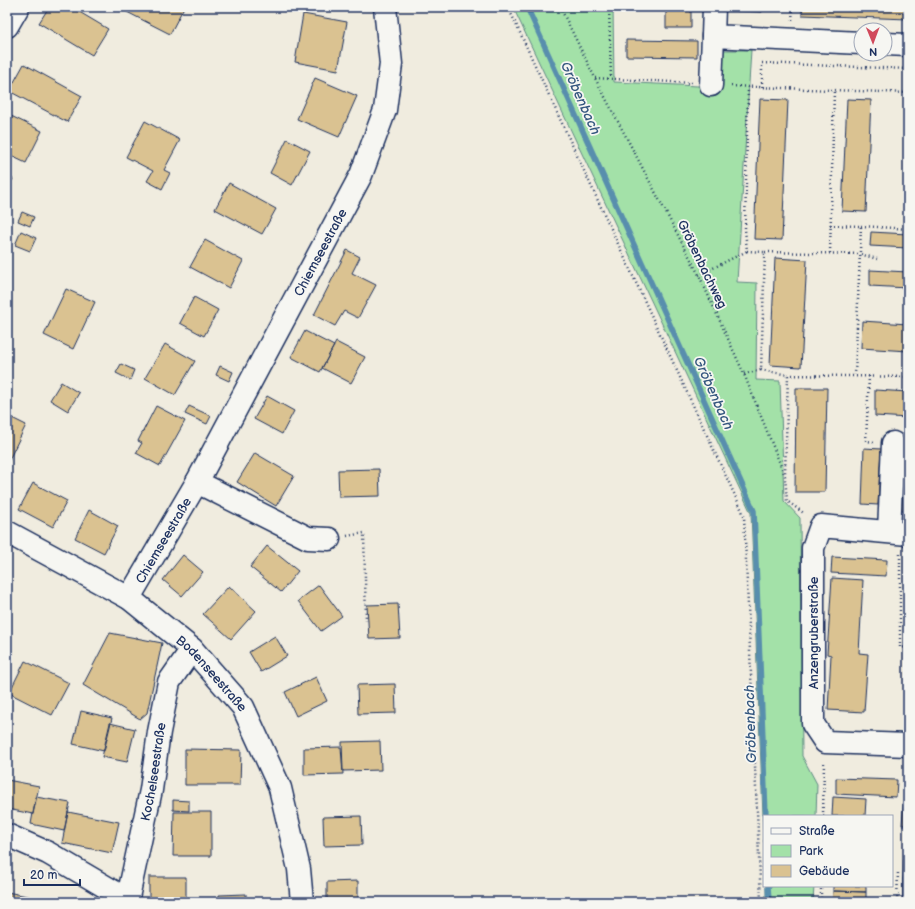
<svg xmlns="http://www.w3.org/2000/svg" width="915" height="909" font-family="'Balsamiq Sans',sans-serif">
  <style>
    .green { fill: #a3e1a8; stroke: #5f8883 }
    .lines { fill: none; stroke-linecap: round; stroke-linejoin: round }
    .stream { stroke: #598ead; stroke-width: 5.5 }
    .building { fill: #dac291; stroke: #1b2f5e }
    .minor-casing { stroke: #1b2f5e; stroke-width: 25 }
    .path { stroke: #1b2f5e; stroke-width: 2.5; stroke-dasharray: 1 3; stroke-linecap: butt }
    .minor { stroke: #f6f6f2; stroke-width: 22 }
    .labels { text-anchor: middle; stroke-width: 3.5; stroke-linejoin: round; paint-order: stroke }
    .street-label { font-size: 13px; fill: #1b2f5e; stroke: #f6f6f2 }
    .water-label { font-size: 14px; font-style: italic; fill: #35577f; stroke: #f6f6f2 }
  </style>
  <rect width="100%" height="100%" fill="#f0ecdf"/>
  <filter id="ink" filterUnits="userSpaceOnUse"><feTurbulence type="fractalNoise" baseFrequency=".025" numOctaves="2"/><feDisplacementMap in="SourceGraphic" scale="8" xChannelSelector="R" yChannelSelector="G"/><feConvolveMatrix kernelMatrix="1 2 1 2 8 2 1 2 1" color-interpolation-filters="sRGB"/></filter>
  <g filter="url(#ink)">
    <path class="green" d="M513,7H613L614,82L719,87L722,50H751L737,282L757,283L756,380L780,381L784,501L800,518L802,756L817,784L816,816H764V842L751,513Z
      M766,886H814L813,902H766Z"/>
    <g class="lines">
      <path class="stream" d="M527,7L754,511L766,816
        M768,886L769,902"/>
    </g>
    <path class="building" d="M49,7H71L108,29L92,55L39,23Z
      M127,7H184L170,34L125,11Z
      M666,7H692L691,9H666Z
      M738,7H763L762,12L737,11Z
      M802,7H908V19L802,15Z
      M666,9H691V28H666Z
      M303,14L347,22L338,70L295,62Z
      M626,40L697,41V57L626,56Z
      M24,64L82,96L67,122L9,91Z
      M315,78L357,96L339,137L297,119Z
      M760,99L788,100L782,240L754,239Z
      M847,99L871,100L866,212L842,211Z
      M7,114L42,131L26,163L7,154Z
      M145,121L180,140L164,170L170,173L162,189L147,181L153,171L126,157Z
      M287,139L310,151L292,185L270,173Z
      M7,175L13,179L7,189Z
      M229,183L276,209L262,234L215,209Z
      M22,212L34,217L30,226L18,221Z
      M21,231L36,238L30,251L15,245Z
      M871,232L908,234V248L870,246Z
      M205,240L243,261L229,288L190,267Z
      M347,250L360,257L352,273L376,285L358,318L344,311L335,326L314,315Z
      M775,258L807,260L801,367L770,365Z
      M870,270L908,272V288L870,286Z
      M66,289L95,302L73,349L44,335Z
      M194,297L218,310L204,336L180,323Z
      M862,321L908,324V351L861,348Z
      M305,331L334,346L320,372L291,357Z
      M336,342L365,357L351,383L322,368Z
      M165,344L195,361L175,395L145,378Z
      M121,364L134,370L130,380L116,373Z
      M220,366L233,372L229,381L216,375Z
      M61,382L79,393L68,411L50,400Z
      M796,388H827L825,492H795Z
      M875,390L908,392V418L875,416Z
      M267,396L294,411L282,434L254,419Z
      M156,406L185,421L160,466L136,453L142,443L138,441Z
      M189,406L211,416L207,424L185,414Z
      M8,416L26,425L7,464V418Z
      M864,448L881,449L878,505L862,504Z
      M902,450H908V510H900Z
      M255,453L294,476L276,506L237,482Z
      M379,469L380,496L339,497L338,470Z
      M33,483L67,501L53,527L19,509Z
      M89,510L118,526L104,553L75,538Z
      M267,546L298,571L281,592L250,567Z
      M183,555L203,572L182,596L163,580Z
      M832,557L887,560L886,576L831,573Z
      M832,578L863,580L859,653L868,654L864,712L828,710L831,655L827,654Z
      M319,585L342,616L321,631L298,601Z
      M229,586L256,611L231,639L203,614Z
      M906,586H908V624H906Z
      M398,604L400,638L369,639L367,605Z
      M110,633L162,643L147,713L140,719L83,685Z
      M275,636L287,656L261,672L249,652Z
      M25,661L69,683L52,715L9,693Z
      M316,677L327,701L296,716L285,692Z
      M395,684L396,713L358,714L357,685Z
      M81,711L112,718L104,751L73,744Z
      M110,723L135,729L127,762L102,757Z
      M380,741L381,770L343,771L342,742Z
      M341,747L343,774L304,775V748Z
      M185,749L241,750L240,785H185Z
      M836,778L897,780L896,797L836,794Z
      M7,780L39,786L33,814L7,809Z
      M905,786H908V825H902Z
      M36,797L70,803L64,831L31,824Z
      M833,797L866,799L865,816H832Z
      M173,800L189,801V811L173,810Z
      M68,812L119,822L112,853L62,843Z
      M174,812H211V856H173Z
      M361,816L362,845L324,846L323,817Z
      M904,860H908V879H903Z
      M149,877H186V902H149Z
      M903,879H908V898H903Z
      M358,881V902H327V882Z
      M833,886H866V892L833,891Z
      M833,891L866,892V902H832Z
      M7,892L57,902H7Z
      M246,894V902H219V895Z"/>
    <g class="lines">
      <g class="minor-casing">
        <g id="minor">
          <path d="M714,7L713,36L861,43"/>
          <path d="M7,26L18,7"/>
          <path d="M885,44L908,45"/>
          <path d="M711,85L713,36"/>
          <path d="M197,482L308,538L329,539"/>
          <path d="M889,531L893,443"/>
          <path id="s1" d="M7,532L129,598L192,649L243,707L280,788L299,869L302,902"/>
          <path d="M908,534L821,526L813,548V724L825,742L908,745"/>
          <path id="s2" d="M129,598L197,482L361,175L385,110L391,64L385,7"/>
          <path d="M7,835L48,853L128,900"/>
          <path id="s3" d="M127,902L151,790L159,732L169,682L192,649"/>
        </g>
      </g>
      <path class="path" d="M508,7L744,515L761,902
        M560,7L595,78L699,275L744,374L785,476L787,501L805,514
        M609,7L611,79
        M792,20L793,7
        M595,78L692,83
        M731,86L908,93
        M748,87L745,229L747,251L765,252L761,370L788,375L785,474
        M762,87V63L908,69
        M830,225L861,226L855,375
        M861,226L908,229
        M908,229V214
        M765,252L860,254L877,259
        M830,253L834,90
        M699,275L747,251
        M744,374L761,370
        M788,375L908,377
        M869,376L866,441L874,442
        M347,536L364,533L366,622
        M900,554V647L908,648
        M823,816L824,762
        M821,902V886
        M897,902L898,872"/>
      <use href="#minor" class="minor"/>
    </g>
  </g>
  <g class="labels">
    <g class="street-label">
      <text dy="5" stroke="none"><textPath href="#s2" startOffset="395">Chiemseestraße</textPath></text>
      <text transform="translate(703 264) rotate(64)" y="5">Gröbenbachweg</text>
      <text dy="5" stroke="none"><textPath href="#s2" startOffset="67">Chiemseestraße</textPath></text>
      <text transform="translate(813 633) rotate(-90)" y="5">Anzengruberstraße</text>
      <text dy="5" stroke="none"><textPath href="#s1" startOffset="251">Bodenseestraße</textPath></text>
      <text dy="5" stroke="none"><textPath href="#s3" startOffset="133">Kochelseestraße</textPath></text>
    </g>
    <g class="water-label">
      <text transform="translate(581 98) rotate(66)" y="5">Gröbenbach</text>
      <text transform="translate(714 393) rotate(66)" y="5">Gröbenbach</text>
      <text transform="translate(750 724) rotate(-92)" y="5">Gröbenbach</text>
    </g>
  </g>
  <rect width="915" height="909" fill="none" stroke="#f6f6f2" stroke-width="24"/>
  <rect x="12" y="12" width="891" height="885" fill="none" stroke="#1b2f5e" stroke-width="1.5" filter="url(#ink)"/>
  <rect x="763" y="815" width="130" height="72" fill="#f6f6f2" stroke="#9ea6b7"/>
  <rect x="771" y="828" width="20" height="6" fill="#f6f6f2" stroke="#9ea6b7"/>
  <text x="799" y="835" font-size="12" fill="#1b2f5e">Straße</text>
  <rect x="771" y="845" width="20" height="12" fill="#a3e1a8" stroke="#9ea6b7"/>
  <text x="799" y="855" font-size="12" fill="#1b2f5e">Park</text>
  <rect x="771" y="865" width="20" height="12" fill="#dac291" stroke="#9ea6b7"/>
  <text x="799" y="875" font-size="12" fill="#1b2f5e">Gebäude</text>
  <g transform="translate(873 42) rotate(179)"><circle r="19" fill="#f6f6f2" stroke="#9ea6b7"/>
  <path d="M0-3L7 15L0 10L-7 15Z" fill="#d1495b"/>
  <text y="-6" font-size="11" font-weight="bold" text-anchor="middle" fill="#1b2f5e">N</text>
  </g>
  <path d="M24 879v6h56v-6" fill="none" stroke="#1b2f5e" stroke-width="2"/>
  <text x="30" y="879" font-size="12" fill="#1b2f5e" stroke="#f6f6f2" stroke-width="3" paint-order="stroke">20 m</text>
</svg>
